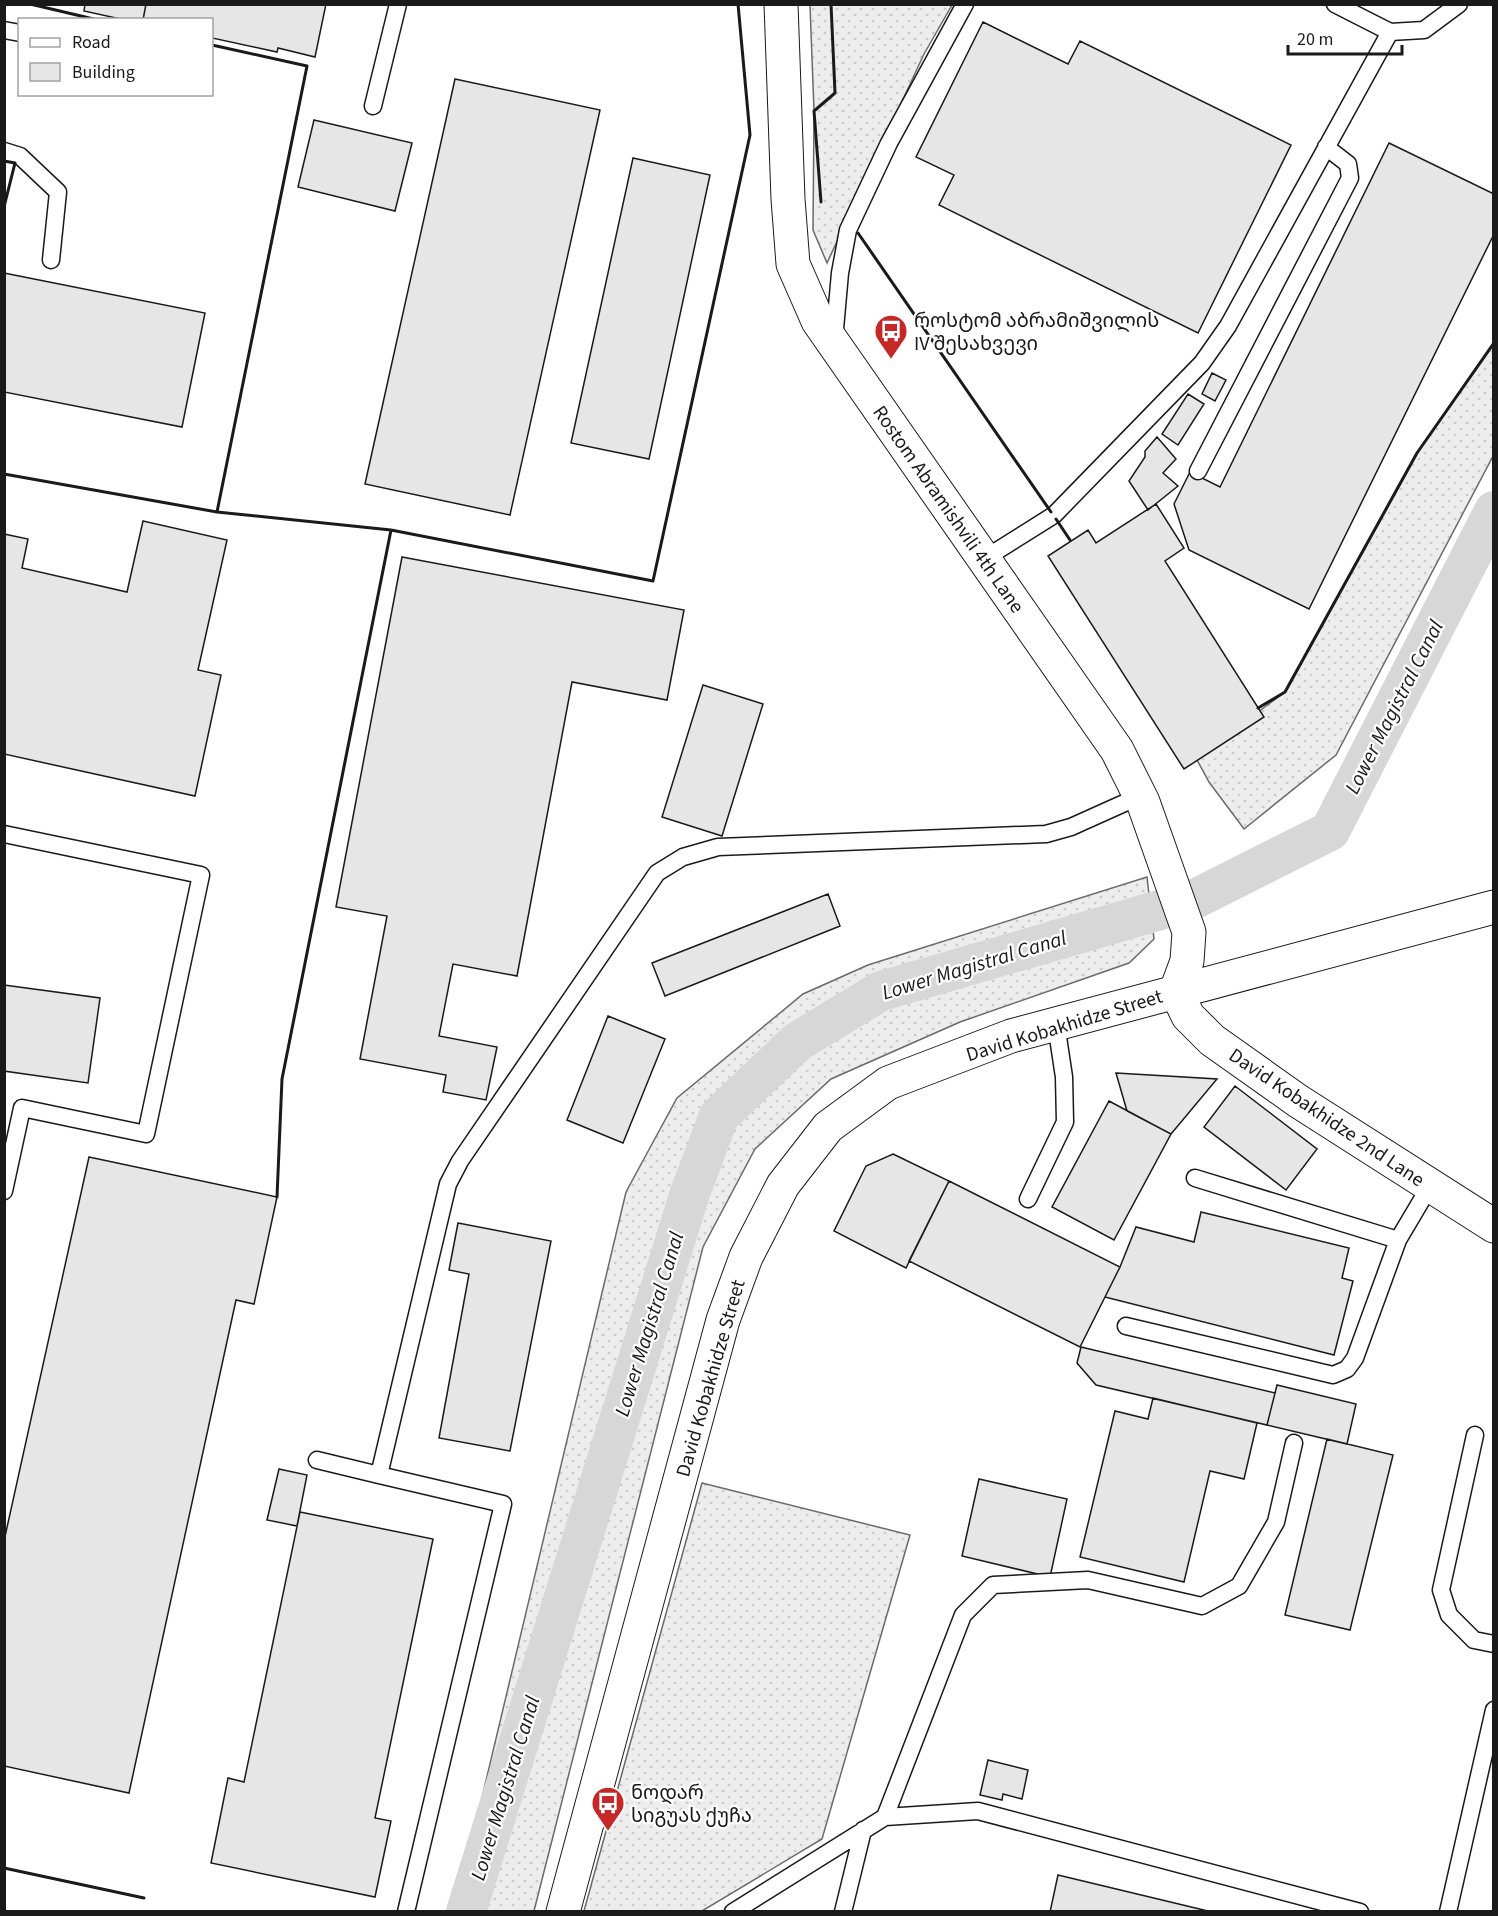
<svg xmlns="http://www.w3.org/2000/svg" width="1498" height="1916" font-family="'Source Sans 3','Noto Sans Georgian',sans-serif">
  <style>
    .grass { fill: url(#grass-dots); stroke: #6a6a6a; stroke-width: 1.5 }
    .lines { fill: none; stroke-linecap: round; stroke-linejoin: round }
    .canal { stroke: #d7d7d7; stroke-width: 40 }
    .building { fill: #e6e6e6; stroke: #1a1a1a; stroke-width: 1.5 }
    .service-casing { stroke: #1a1a1a; stroke-width: 19 }
    .minor-casing { stroke: #1a1a1a; stroke-width: 35 }
    .service { stroke: #fff; stroke-width: 16 }
    .minor { stroke: #fff; stroke-width: 33 }
    .wall { stroke: #1a1a1a; stroke-width: 3 }
    .labels { text-anchor: middle; stroke-width: 4.5; stroke-linejoin: round; paint-order: stroke }
    .poi-label { font-size: 20px; fill: #1a1a1a; stroke: #fff; text-anchor: start }
    .street-label { font-size: 20px; fill: #1a1a1a; stroke: #fff }
    .water-label { font-size: 21px; font-style: italic; fill: #1a1a1a; stroke: #fff }
  </style>
  <defs>
    <pattern id="grass-dots" width="8" height="8" patternUnits="userSpaceOnUse" patternTransform="scale(1.5)"><rect width="8" height="8" fill="#ededed"/><path d="M2 2h.1M6 6h.1" fill="none" stroke="#cbcbcb" stroke-width="1.8" stroke-linecap="round"/></pattern>
  </defs>
  <rect width="100%" height="100%" fill="#fff"/>
  <path class="grass" d="M810,5H952L924,54L827,263L813,230L814,111Z
    M1493,343V456L1336,755L1244,829L1209,782L1196,758L1285,692L1417,453Z
    M1147,877L1154,939L1129,963L960,1022L831,1079L755,1149L703,1247L534,1911H455L626,1192L677,1098L803,994L868,965Z
    M702,1483L910,1535L822,1839L702,1911H584Z"/>
  <g class="lines">
    <path class="canal" d="M466,1912L690,1193L719,1116L797,1042L881,991L1191,901L1330,831L1494,511"/>
  </g>
  <path class="building" d="M85,4H146L143,20H125L84,11Z
    M146,4H326L315,57L278,48L277,52L212,38V20H143Z
    M983,22L1068,64L1080,41L1291,145L1198,333L939,205L954,175L916,157Z
    M455,79L600,110L510,515L365,484Z
    M314,120L412,143L395,211L298,187Z
    M1389,143L1494,194V234L1309,609L1189,550L1174,504L1190,472L1220,487Z
    M633,158L710,175L649,459L571,443Z
    M4,273L205,313L182,427L4,392Z
    M1212,373L1226,380L1215,401L1202,394Z
    M1188,394L1204,404L1178,445L1162,434Z
    M1157,437L1176,459L1163,473L1178,486L1148,510L1129,481L1145,457V451Z
    M1156,504L1184,548L1165,561L1264,717L1184,769L1048,556L1088,530L1096,543Z
    M143,521L227,540L198,670L221,675L195,796L4,754V534L28,539L22,568L127,592Z
    M402,557L684,610L667,700L572,682L517,976L453,964L439,1036L497,1047L486,1100L443,1092L446,1075L360,1059L387,916L336,907Z
    M703,685L763,704L722,836L662,817Z
    M828,894L840,926L665,996L652,963Z
    M4,985L100,998L88,1083L4,1071Z
    M608,1016L665,1039L623,1143L567,1120Z
    M1116,1073L1217,1079L1171,1134L1127,1111Z
    M1235,1086L1317,1149L1286,1190L1204,1127Z
    M1109,1101L1171,1134L1114,1240L1052,1207Z
    M893,1154L949,1181L906,1268L834,1231L866,1166Z
    M89,1157L277,1197L254,1304L236,1300L129,1793L4,1766V1541Z
    M949,1181L1120,1267L1080,1347L909,1261Z
    M1201,1212L1349,1248L1342,1278L1353,1281L1334,1355L1105,1297L1120,1267L1136,1227L1194,1242Z
    M458,1223L551,1241L510,1451L439,1438L469,1274L449,1270Z
    M1081,1347L1275,1393L1267,1425L1096,1385L1077,1363Z
    M1277,1385L1356,1404L1347,1444L1267,1425Z
    M1153,1398L1257,1423L1244,1479L1210,1471L1184,1582L1080,1557L1115,1411L1148,1419Z
    M1327,1439L1393,1455L1350,1630L1285,1615Z
    M279,1469L307,1475L297,1526L267,1520Z
    M979,1479L1067,1499L1050,1577L962,1556Z
    M300,1512L433,1539L375,1818L391,1821L375,1897L211,1863L228,1778L244,1782Z
    M988,1760L1028,1770L1022,1799L1003,1794L1002,1800L980,1795Z
    M1058,1875L1212,1912H1050Z"/>
  <g class="lines">
    <g class="service-casing">
      <path id="service" d="M1335,4L1390,32L1424,30L1459,4
        M4,30L20,33
        M373,106L398,4
        M4,151L20,156L58,192L51,260
        M834,340L840,273L848,230L889,143L965,4
        M1198,471L1350,178L1348,164L1326,147
        M984,559L1054,515L1202,363L1228,326L1390,32
        M4,834L201,875L146,1134L22,1108L4,1191
        M1195,1178L1398,1240
        M1028,1199L1065,1122L1064,1077L1056,1024
        M1126,1326L1333,1375L1347,1369L1355,1358L1398,1240L1430,1186
        M1475,1435L1441,1590L1449,1615L1474,1640L1494,1644
        M317,1460L379,1475
        M885,1817L963,1615L993,1585L1088,1580L1202,1606L1239,1586L1276,1522L1294,1443
        M406,1912L503,1504L379,1475L448,1184L460,1161L657,873L683,857L718,847L1046,834L1071,827L1140,796
        M733,1912L885,1817L978,1811L1360,1912
        M843,1912L863,1830
        M1448,1912L1494,1710"/>
    </g>
    <g class="minor-casing">
      <path id="minor" d="M781,4L788,199L793,264L818,321L1117,750L1143,802L1189,932L1187,961L1176,991
        M1176,991L1188,1016L1212,1040L1298,1101L1494,1226
        M563,1912L723,1320L746,1257L783,1185L828,1127L888,1083L1011,1036L1494,907"/>
    </g>
    <use href="#service" class="service"/>
    <use href="#minor" class="minor"/>
    <path class="wall" d="M30,4L98,20
      M212,45L307,66L217,512L391,530L653,581L750,135L738,4
      M4,161L15,163L4,207
      M821,202L814,111L835,93L831,4
      M858,233L1051,512
      M4,474L217,512
      M1056,519L1070,540
      M1258,708L1285,692L1417,453L1494,343
      M277,1197L282,1079L391,530
      M4,1868L144,1898"/>
  </g>
  <defs>
    <g id="bus-pin" transform="scale(1.725)"><path d="M0 17L-7.5 6A9.5 9.5 0 1 1 7.5 6Z" fill="#c62828" stroke="#fff"/><path d="M-5-6H5V4H4V6H2V4H-2V6H-4V4H-5ZM-3.5-4V0h7V-4ZM-3.5 1.2v1.5H-2V1.2ZM2 1.2v1.5H3.5V1.2Z" fill="#fff"/></g>
  </defs>
  <g fill-rule="evenodd">
    <use href="#bus-pin" x="891" y="331"/>
    <use href="#bus-pin" x="608" y="1803"/>
  </g>
  <g class="labels">
    <g class="poi-label">
      <text x="914" y="327">როსტომ აბრამიშვილის<tspan x="914" dy="23">IV შესახვევი</tspan></text>
      <text x="631" y="1799">ნოდარ<tspan x="631" dy="23">სიგუას ქუჩა</tspan></text>
    </g>
    <g class="street-label">
      <text transform="translate(949 509) rotate(55)" y="7">Rostom Abramishvili 4th Lane</text>
      <text transform="translate(1064 1025) rotate(-17)" y="7">David Kobakhidze Street</text>
      <text transform="translate(1327 1117) rotate(34)" y="7">David Kobakhidze 2nd Lane</text>
      <text transform="translate(710 1378) rotate(-74)" y="7">David Kobakhidze Street</text>
    </g>
    <g class="water-label">
      <text transform="translate(1394 707) rotate(-63)" y="7">Lower Magistral Canal</text>
      <text transform="translate(974 965) rotate(-17)" y="7">Lower Magistral Canal</text>
      <text transform="translate(649 1324) rotate(-73)" y="7">Lower Magistral Canal</text>
      <text transform="translate(505 1788) rotate(-73)" y="7">Lower Magistral Canal</text>
    </g>
  </g>
  <rect width="1498" height="1916" fill="none" stroke="#1a1a1a" stroke-width="12"/>
  <rect x="18" y="18" width="195" height="78" fill="#ffffff" stroke="#a3a3a3" stroke-width="1.5"/>
  <rect x="30" y="38" width="30" height="9" fill="#ffffff" stroke="#a3a3a3" stroke-width="1.5"/>
  <text x="72" y="48" font-size="18" fill="#1a1a1a">Road</text>
  <rect x="30" y="63" width="30" height="18" fill="#e6e6e6" stroke="#a3a3a3" stroke-width="1.5"/>
  <text x="72" y="78" font-size="18" fill="#1a1a1a">Building</text>
  <path d="M1288 45v9h114v-9" fill="none" stroke="#1a1a1a" stroke-width="3"/>
  <text x="1297" y="45" font-size="18" fill="#1a1a1a" stroke="#ffffff" stroke-width="4.5" paint-order="stroke">20 m</text>
</svg>
